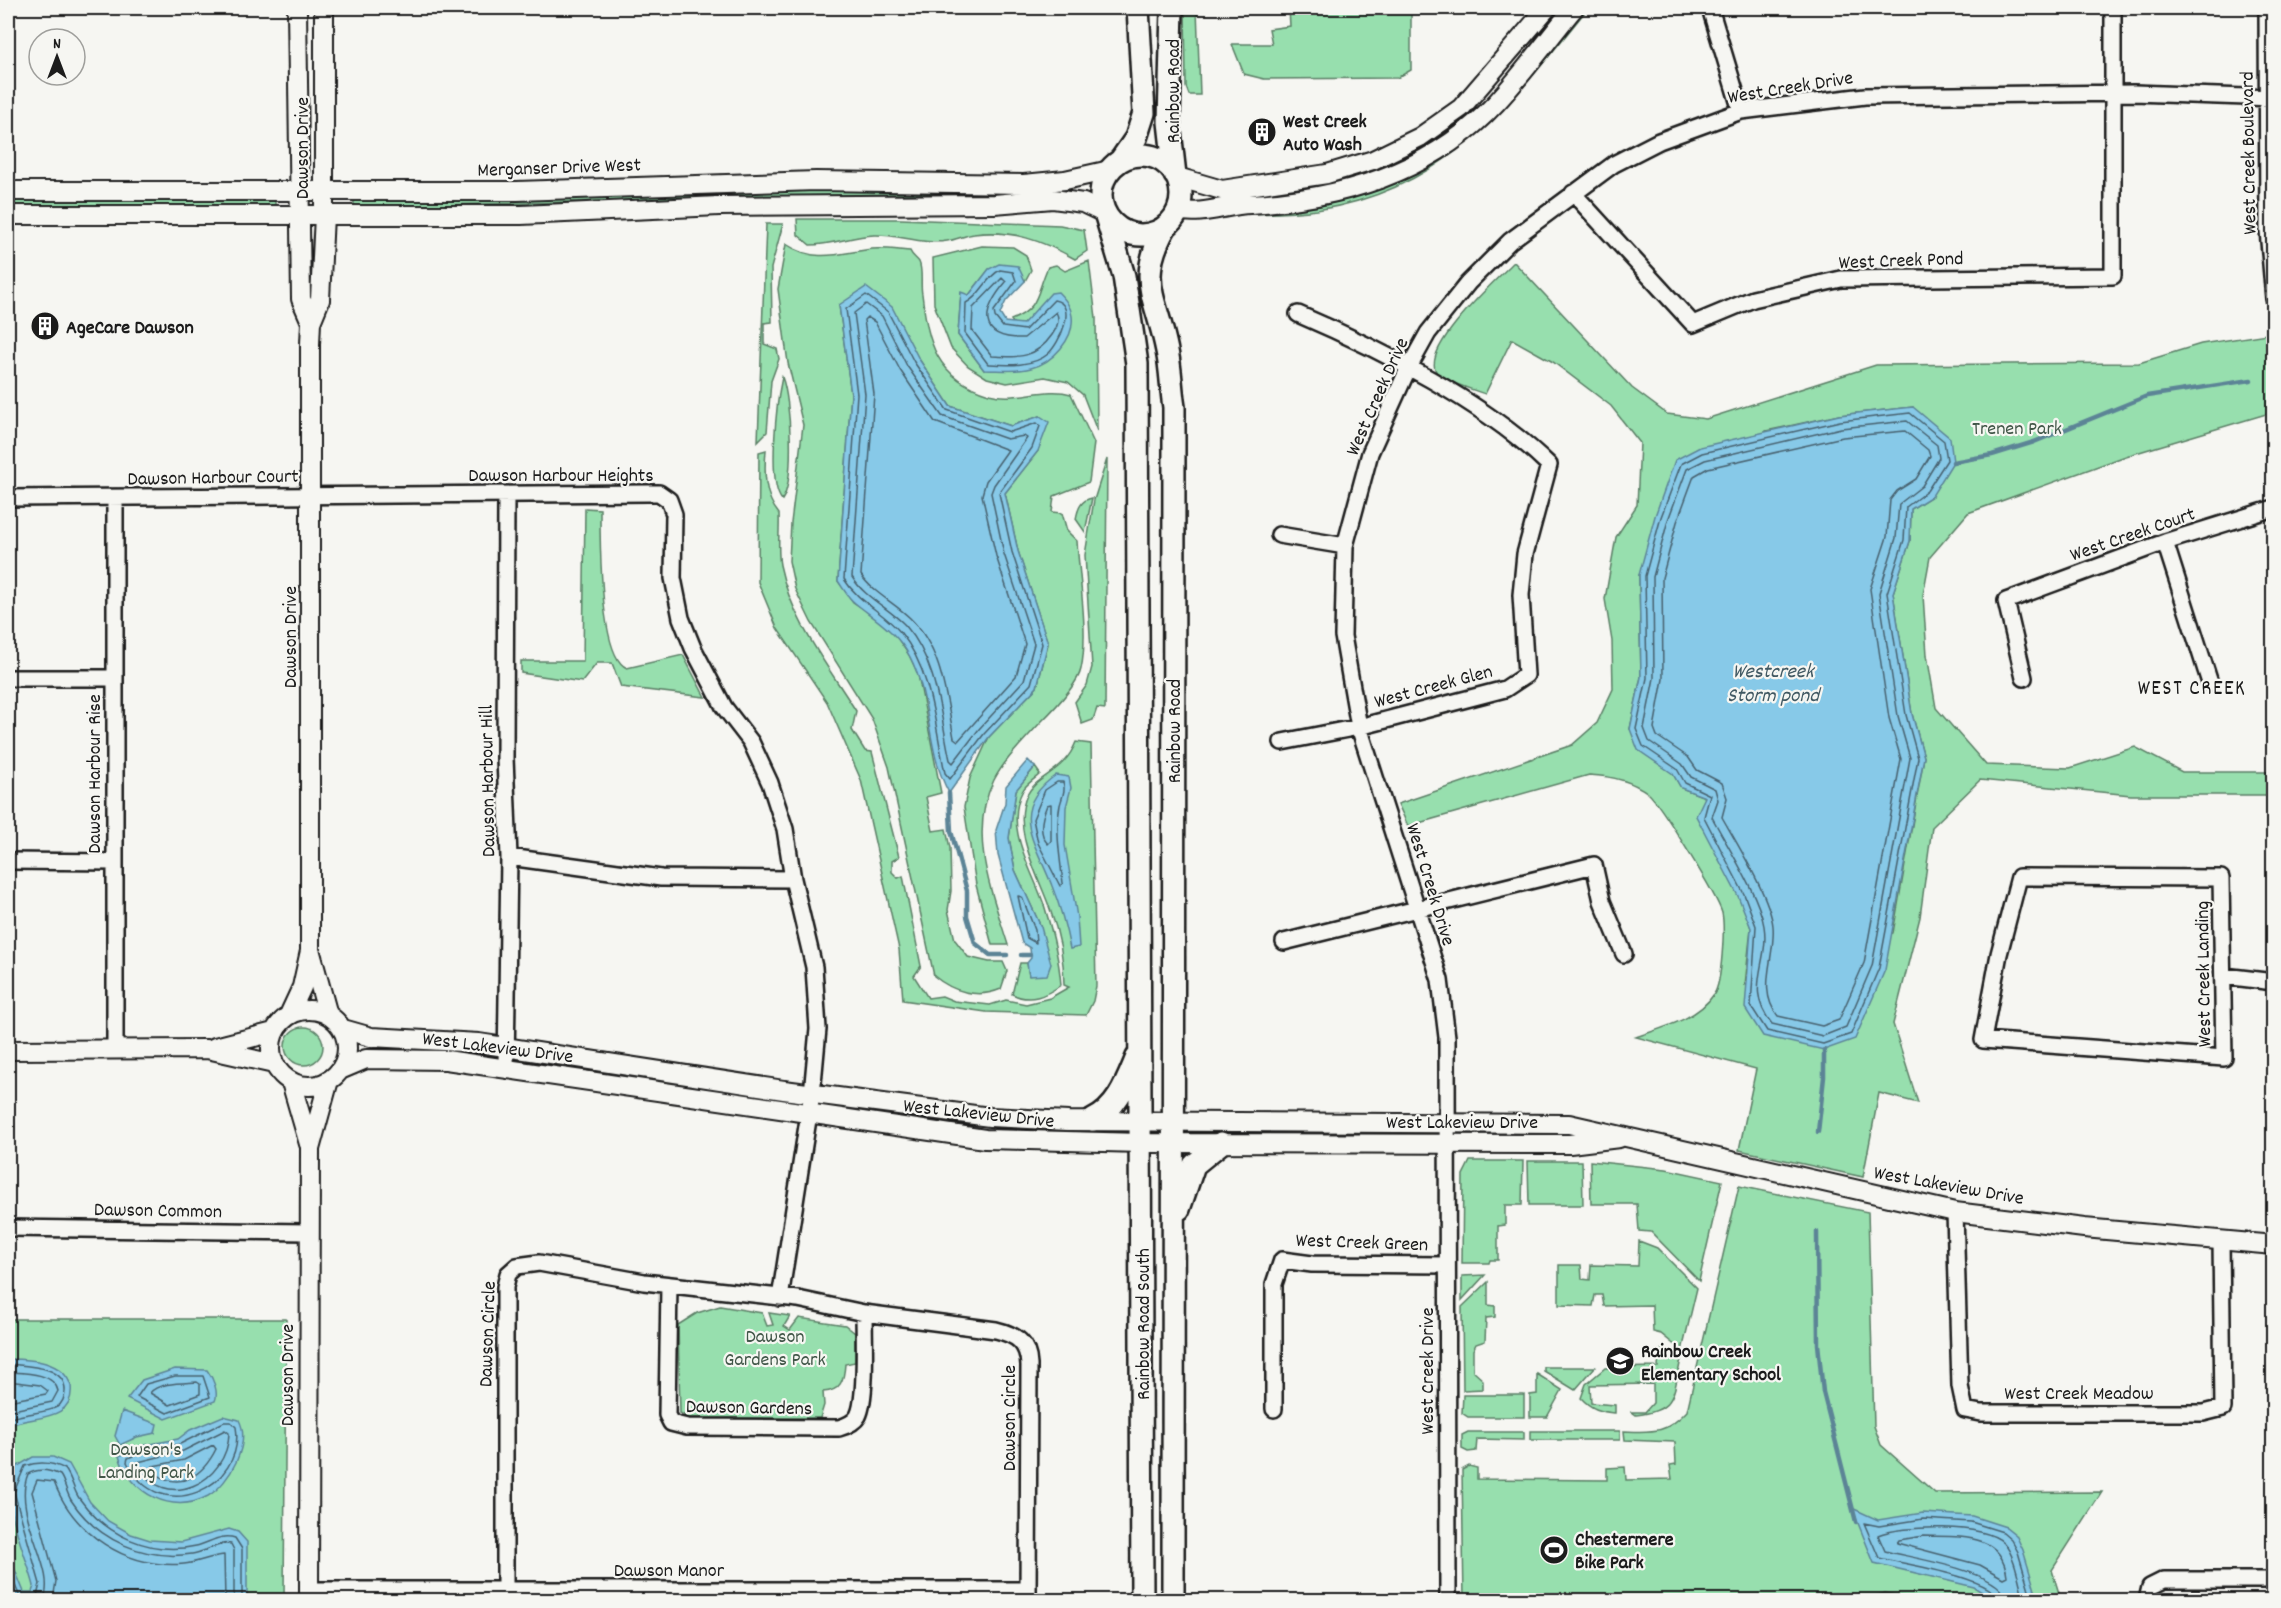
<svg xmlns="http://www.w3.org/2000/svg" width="2281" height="1608" font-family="Dekko,sans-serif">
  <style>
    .green { fill: #97dfae; stroke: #5a7e65; stroke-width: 1.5; fill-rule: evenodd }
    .water { fill: #87c9e8; stroke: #5c8496; stroke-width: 1.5 }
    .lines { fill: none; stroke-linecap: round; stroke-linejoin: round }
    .shore { stroke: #47616e; stroke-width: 1.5 }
    .stream { stroke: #5c8496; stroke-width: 4.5 }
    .minor-casing { stroke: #1c1c1c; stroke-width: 20 }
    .tertiary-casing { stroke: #1c1c1c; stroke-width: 22 }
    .secondary-casing { stroke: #1c1c1c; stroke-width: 26 }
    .minor { stroke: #f6f6f2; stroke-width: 15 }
    .tertiary { stroke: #f6f6f2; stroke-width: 18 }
    .secondary { stroke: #f6f6f2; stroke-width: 21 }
    .labels { text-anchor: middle; stroke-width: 4.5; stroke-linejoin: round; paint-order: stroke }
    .street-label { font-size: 20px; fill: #1c1c1c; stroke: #f6f6f2 }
    .poi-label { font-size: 20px; font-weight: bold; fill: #1c1c1c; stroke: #f6f6f2; text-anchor: start }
    .park-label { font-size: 20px; fill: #415648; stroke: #f6f6f2 }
    .water-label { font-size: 21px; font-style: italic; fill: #415963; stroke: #f6f6f2 }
    .neighbourhood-label { font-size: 21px; letter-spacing: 1.5px; fill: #1c1c1c; stroke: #f6f6f2 }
  </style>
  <rect width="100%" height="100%" fill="#f6f6f2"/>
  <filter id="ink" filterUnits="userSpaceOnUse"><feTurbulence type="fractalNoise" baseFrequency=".0167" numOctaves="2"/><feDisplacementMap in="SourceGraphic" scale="12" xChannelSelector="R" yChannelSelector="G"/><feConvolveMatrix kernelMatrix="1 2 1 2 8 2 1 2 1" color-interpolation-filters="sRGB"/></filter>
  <g filter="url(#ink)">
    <path class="green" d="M1185,8H1197L1200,95H1189L1186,87Z
      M1289,8H1411V70L1397,78L1264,79L1244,74L1232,44H1272L1269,29L1290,26Z
      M1584,8H1588C1511,103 1448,190 1317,210C1286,214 1254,214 1222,214L1287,211L1326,205L1393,184L1429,165L1532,73Z
      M935,188V194C741,195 548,205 354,206V200L763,190Z
      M8,200H275V206L8,205Z
      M797,219H900L1060,225L1084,230L1087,251L1075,259C1043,241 1011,229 974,234C965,235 956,240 947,241C922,245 899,234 874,235C852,236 832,245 810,245L798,235Z
      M766,224H783L771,268L772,322L764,323V344L777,349L779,359L771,381L767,432L758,441Z
      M786,244C816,264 840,253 872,249C884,248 898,250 910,251C912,256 916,258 919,262C923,270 920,285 922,294C928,343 936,378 989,394C1016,402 1045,386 1071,394L1094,443L1089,482L1054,496L1052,512L1062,513L1067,531L1077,541C1079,578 1089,633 1081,669C1078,685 1052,711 1040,723C1024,741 1005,759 994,780C967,833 992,893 1008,945H992L976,885L964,807L970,778L989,737L1037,687L1048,644L1018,551L1005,493L1038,451L1040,416L1011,426L950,406L919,359L839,305L851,394L838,581L853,602L877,618L896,636L909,655L918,674L941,793L926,797L933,831L946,829L950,848L951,891L948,910L955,940L968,957L989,962H1003L1007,971L1001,989C978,999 953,992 934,976L889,767L872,719L811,622L795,589L789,561L791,523L803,425L788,363L778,289Z
      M982,246L1013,247L1026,255L1031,270L1025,281L1021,277L989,269L969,295L961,293L958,335L984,370L1036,312L1023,324H1014L1011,320C1041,308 1036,292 1048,267L1056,265L1065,271L1089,261L1096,318L1097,431L1083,395L1068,382L1045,377L1007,383L987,378L968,366L951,348L934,304L933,258Z
      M1514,262L1632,388L1667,414L1706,419L1876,365L2139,363L2201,344L2273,333V412L2126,456L1968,513L1930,557L1923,595L1927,655L1936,708L1986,765L2070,768L2135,747L2182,772H2273V798L2267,795H2131L1980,780L1932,827L1920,917L1893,1024L1918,1103L1879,1093L1863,1177L1739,1150L1756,1069L1636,1037C1662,1028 1698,1019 1714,994C1722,983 1725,927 1722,913C1718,898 1660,803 1648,793C1631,780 1610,776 1589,775L1408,826L1398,804L1572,745L1597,723L1613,689L1612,641L1605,599L1616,537L1637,505L1640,443L1611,406L1553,362L1512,339L1485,394C1474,390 1446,382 1438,374C1416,352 1498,278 1514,262ZM1913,407L1932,496L1911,509L1910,541L1893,593L1912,714L1924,757L1893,933L1745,985L1751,928L1705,797L1681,788L1673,774L1630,729L1641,677L1639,575L1766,431L1839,415Z
      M782,377C791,400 795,481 782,500C767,483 777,400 782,377Z
      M766,450C764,472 764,496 779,514C780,530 777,549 780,565C791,619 827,665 856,711L852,730L865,751L872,752L899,857L892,861V872L898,878L903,876L921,966L914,976L928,998L942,996L954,1001L990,1005L1006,1000L1026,1004L1050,998L1069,987L1064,985C1064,960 1059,933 1050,909C1039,877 1011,829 1027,795C1037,775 1064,773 1076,742L1091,744L1096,986L1093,1001L1086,1015L986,1012L903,1000L899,949L861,780L827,702L777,628L758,582L759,452Z
      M1107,459L1105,709L1097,708L1093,720L1082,724L1075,702L1087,685L1092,667L1085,555L1094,500Z
      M1092,498L1085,532L1076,519C1078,508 1081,500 1092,498Z
      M585,508L600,509C600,537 599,657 627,668L683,655L705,697L621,687L612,663H597L582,682L521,673V661H583Z
      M1035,767L1040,774C1035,779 1026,784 1023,790C1002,828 1035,874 1045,908C1053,934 1059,959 1061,985C1045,996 1030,1003 1012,994L1020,963H1027L1029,976L1041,927L1015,870L1009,838L1016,790Z
      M285 1046a19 19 0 1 1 38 0a19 19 0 1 1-38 0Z
      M1470,1161H1523L1522,1205H1505V1225L1498,1226V1260H1490L1489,1263H1462L1463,1175Z
      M1528,1161H1582L1583,1205H1529Z
      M1590,1161L1666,1169L1722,1181L1699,1281L1651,1232L1639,1231L1637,1204H1591Z
      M1739,1186L1868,1212L1874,1426L1881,1445L1935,1493L2102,1492L2052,1570L2061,1600H1923L1884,1593L1863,1600H1464L1462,1470L1469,1466L1477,1468V1479L1607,1480V1468L1625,1467L1626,1480L1672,1479L1670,1465L1676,1464L1675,1442L1625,1440L1624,1431C1653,1432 1666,1434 1687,1411Z
      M1639,1241L1657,1248L1697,1288L1682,1351L1661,1334L1653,1332L1652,1305L1604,1306L1602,1295H1595L1593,1306L1559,1305V1265H1581L1582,1279L1590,1280L1591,1265L1638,1266Z
      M1485,1275L1462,1300V1276Z
      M1488,1282V1305L1495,1306V1317L1486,1318L1485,1341L1476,1344L1473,1350V1371L1483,1380V1389L1463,1390L1462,1307Z
      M720,1306L762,1313L767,1326L773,1325L769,1313L790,1316L784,1326L790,1330L799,1318L845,1325L855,1333V1362L845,1364C844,1380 841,1391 823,1392L824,1405L820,1418H689L680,1413L678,1325L697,1313Z
      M8,1319H286L284,1600H8Z
      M1663,1348L1681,1359C1673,1394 1677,1411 1636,1415L1632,1412H1645L1653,1403V1384L1590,1385L1591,1403L1615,1405V1413C1601,1412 1591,1409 1581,1398L1586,1384L1605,1368L1658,1367L1659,1352Z
      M1544,1367H1595L1575,1390L1544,1371Z
      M1537,1374L1562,1390L1547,1417H1530V1395L1537,1394Z
      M1463,1395H1524V1417H1468L1462,1413Z
      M1530,1431H1620V1440H1530Z
      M1468,1432H1524V1440L1477,1439L1476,1451L1468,1452L1462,1449V1435Z"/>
    <path class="water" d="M999,264L1018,266L1025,281L1006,301L1000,314L1005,322L1023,324L1051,293L1058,292C1065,299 1071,306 1072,316C1075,339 1052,363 1031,368C1016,372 1000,370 984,370L958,335L961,292L969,295L989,269Z
      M866,287L892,307L919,359L950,406L1011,426L1040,416L1049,422L1038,451L1005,493L1018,551L1048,643L1037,687L989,737L949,793C926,751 932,699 910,657C897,632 876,620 855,603C848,598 843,588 838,581L851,394L839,305Z
      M1913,407L1950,438L1953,462L1932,496L1911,509L1910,541L1893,593L1912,714L1924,757L1885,970L1855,1039L1824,1050L1763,1036L1745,1008L1751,928L1738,896L1696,816L1705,797L1681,788L1673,774L1638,750L1630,729L1641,677L1639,575L1655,516L1675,460L1700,447L1839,415Z
      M1028,760L1035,767L1016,790L1009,838L1015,870L1041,927L1051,964L1047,975L1029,976L1027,963L1031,958L1030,948L1022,943L998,855L996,830L1005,803L1006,786Z
      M1056,775L1069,777L1071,788L1066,807L1065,845L1077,917L1079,947L1070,949C1066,927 1060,906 1052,886C1036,843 1006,810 1056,775Z
      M8,1359C30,1359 63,1360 71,1386C75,1423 30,1415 8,1426Z
      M175,1369L207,1370C213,1378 219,1392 215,1401L166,1419L127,1399L142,1380Z
      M122,1411L157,1424L155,1433L137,1437L120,1445L115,1436Z
      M223,1416L239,1420C251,1443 230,1483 208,1496C172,1516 130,1493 119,1456L145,1445L178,1439L190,1430Z
      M33,1457H53L69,1464L90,1502L108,1521L131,1534L150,1540L181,1542L229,1529L238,1532L247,1542V1600H8V1563L13,1565L24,1592H32L34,1586C24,1547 0,1506 16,1467Z
      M1852,1508L1878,1520L1923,1513L1972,1516L2006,1527L2016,1535L2023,1550L2038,1600H1994L1974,1587L1874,1563Z"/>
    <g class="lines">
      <path class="shore" d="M1000,270L1013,272L1016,281L994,311L995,317L1003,327L1025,330L1054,300C1079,304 1059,344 1048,354C1033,367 1006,365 988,364L965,333L966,303C981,296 985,278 1000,270Z
        M1002,278L1006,282C982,310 976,339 1024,338L1056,312C1060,319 1057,328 1052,335C1036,358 1019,358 992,356L972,330L973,308Z
        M866,295L888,312L914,362L947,410L1010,432L1037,423L1040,426L1032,448L999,493L1012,552L1042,644L1031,684L984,734L950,779L945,773C935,726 932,671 901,633C884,612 859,603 844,579L857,394L846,309Z
        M866,304L882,316L907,366L942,416L1007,439L1024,436L1027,438L994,485L991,493L1004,554L1034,644L1024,680L979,729L953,763L950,760C940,715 938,663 906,626C889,608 865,598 852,577L865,394L854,313Z
        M867,317L875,322L900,370L935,422L1008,450L986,481L982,495L996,556L1025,644L1016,676L958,741L954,738C946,696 942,649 910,618C895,603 872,592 861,575L874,394L864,320Z
        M1910,413L1944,441L1947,460L1927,491L1906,507L1904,540L1887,593L1906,715L1918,758L1879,968L1851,1034L1823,1044L1767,1031L1751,1006L1756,926L1744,894L1704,817L1710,795L1685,783L1677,769L1643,746L1636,729L1647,678L1645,576L1661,517L1681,464L1702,453L1840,421Z
        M1907,421L1937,445L1939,458L1922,486L1899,504L1896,538L1879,593L1898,716L1910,758L1872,966L1846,1027L1823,1036L1772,1024C1743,988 1770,963 1764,926C1759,895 1727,846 1712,817L1718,800L1715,789L1691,777L1682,764L1649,741L1644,728L1654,678L1653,577L1668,520L1687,469L1705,460L1841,428Z
        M1905,431L1928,450L1930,456L1916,479L1897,491L1890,500L1887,537L1870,589L1889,718L1901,759L1864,963L1839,1020L1822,1026L1778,1016C1756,990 1776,957 1773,926C1770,897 1737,844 1722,817L1727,798L1722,783L1697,770L1688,757L1657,736L1654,728L1663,679L1662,578L1677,522L1694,476L1708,468L1843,437Z
        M1057,782H1063C1066,790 1062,797 1060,805C1055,830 1060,858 1063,883L1060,886L1038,843L1033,819L1045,790Z
        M1051,804V841L1048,844C1038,834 1042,817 1047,805Z
        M1018,896L1022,897L1035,930L1036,943L1027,938Z
        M8,1364C25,1366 66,1365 65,1391C65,1397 62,1404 57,1407C49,1413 21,1413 8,1419
        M8,1372C23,1373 54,1372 58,1391L52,1402L8,1411
        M175,1376H203L210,1397L167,1413L137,1397L146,1384Z
        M8,1381L40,1385L48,1391L46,1394L8,1401
        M197,1382L200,1384V1394L170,1405L150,1393C158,1382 184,1383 197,1382Z
        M224,1422H231L236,1427C246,1487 159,1529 127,1462L128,1458L147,1450L180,1444Z
        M225,1430L229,1433C228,1482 165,1514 137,1465L138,1462L183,1451Z
        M213,1445L216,1449C203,1475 179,1494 151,1470L153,1466L184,1460Z
        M1924,1536C1959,1537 2002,1532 2007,1576L2003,1578L1980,1565L1897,1543L1899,1540Z
        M8,1569L20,1597L29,1600L37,1596L40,1584L14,1492L25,1466C39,1461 52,1462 65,1469C72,1478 73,1489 79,1498C105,1535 150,1556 196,1546C209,1543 222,1533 235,1538L242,1549V1600
        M43,1600C59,1571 11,1515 28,1474C38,1468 50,1470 60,1475C65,1482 66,1492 71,1500C97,1540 144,1561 192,1554C203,1553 221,1541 231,1544L234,1550V1600
        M53,1600L56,1581L32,1492L37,1480L54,1482C74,1534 126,1569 184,1564C197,1563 211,1556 224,1555L225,1600
        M1998,1600C1996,1578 1900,1563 1879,1558L1864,1523L1879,1526L1923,1519L1971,1522L2003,1532L2011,1539L2018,1552L2032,1600
        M2006,1600C2004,1571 1910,1558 1885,1551L1878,1535C1901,1525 1987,1523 2004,1543C2016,1557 2019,1584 2024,1600"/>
      <path class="stream" d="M1953,462L1992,455L2034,442L2147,396L2251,380
        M949,793L951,831L967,891V916L975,943L990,955H1007
        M1021,955H1030
        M1818,1132L1824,1077V1050
        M1817,1232L1818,1344L1823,1392L1856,1522"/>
      <g class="minor-casing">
        <path id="minor" d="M1710,8L1741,111
          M2267,8L2268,230L2274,299
          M1573,193L1693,324L1753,299L1841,279L2113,276V8
          M8,498L649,493H659L669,500L674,514L673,578L681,618L693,648L724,707L751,742L770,783L785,829L793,879L814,967L818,1029L812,1094L780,1298
          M115,498V1050
          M1279,535L1345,546
          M2165,542L2210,683
          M8,678H114
          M2024,678L2006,601L2165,542L2274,508
          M1282,742L1359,727L1505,689L1526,675L1521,595L1525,554L1549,465C1486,403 1380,349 1298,314
          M509,857L661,878L793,879
          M8,861L114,862
          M2019,877L2221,878L2224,1058L1983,1040L1999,954Z
          M1284,942L1594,865L1602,901L1624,954
          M2224,976L2274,982
          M506,1067L509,857L505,758L506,495
          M1955,1212L1960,1386L1965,1410L1981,1413H2203L2223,1408L2221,1240
          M8,1228L309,1232
          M669,1285L667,1415L671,1423L687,1427L839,1428C846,1426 854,1423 858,1416C867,1399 864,1336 864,1313
          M1274,1409V1284L1282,1260L1312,1264L1447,1265
          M309,1590H1028
          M505,1600V1287L508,1274L517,1266L539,1263L644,1282L798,1299L864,1313L996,1330C1017,1335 1028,1343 1029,1365L1028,1600
          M1448,1600L1447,1037L1440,980L1359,727L1343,636L1345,546L1370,453L1408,369L1428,333L1468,283L1510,241L1614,164L1659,141L1741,111L1865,96L2134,93L2274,98
          M2147,1600L2150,1587L2164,1580H2274"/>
      </g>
      <g class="tertiary-casing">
        <path id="tertiary" d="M297,8L301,299L311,322
          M1177,177L1222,190L1327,174L1373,160L1420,137L1461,108L1547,8
          M8,191H517L816,181L1024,184L1065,180L1110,170
          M1178,210C1201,216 1226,205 1250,204C1342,199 1431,173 1496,103C1524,73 1548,39 1574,8
          M8,215H521L719,206L994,204L1053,199L1083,203L1104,213
          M311,953L328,1015
          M271 1048a38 38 0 1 1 76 0a38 38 0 1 1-76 0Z
          M289,1015L302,987L310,951V344L311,322L320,300L324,215V8
          M343,1029L371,1037L479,1043L784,1090L990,1117L1068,1121L1569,1124L1955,1212L2084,1228L2274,1245
          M215,1047L274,1032
          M8,1050L207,1049L274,1064
          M340,1070L366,1059L446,1060L985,1139L1141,1143L1570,1144L1619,1138
          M291,1082L309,1144
          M309,1600L310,1149L329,1080"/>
      </g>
      <g class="secondary-casing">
        <path id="secondary" d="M1172,8L1169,122L1175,175
          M1101 195a40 40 0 1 1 80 0a40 40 0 1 1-80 0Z
          M1120,161L1136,138L1144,113L1138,8
          M1106,216L1124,276L1137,364L1142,1600
          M1166,226C1135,280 1157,298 1167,351C1171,369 1171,389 1174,407L1173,1600
          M1093,1120C1118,1108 1127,1081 1137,1057
          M1179,1209L1194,1165L1221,1143"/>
      </g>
      <use href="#minor" class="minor"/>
      <use href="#tertiary" class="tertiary"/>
      <use href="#secondary" class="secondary"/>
    </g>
  </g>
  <defs>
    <g id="building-disc" transform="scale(1.5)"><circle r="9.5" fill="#1c1c1c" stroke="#f6f6f2"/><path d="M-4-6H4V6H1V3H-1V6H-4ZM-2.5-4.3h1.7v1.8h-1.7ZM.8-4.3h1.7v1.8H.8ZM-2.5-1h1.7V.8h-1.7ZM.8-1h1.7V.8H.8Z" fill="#fff"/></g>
    <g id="school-disc" transform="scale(1.5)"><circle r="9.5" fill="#1c1c1c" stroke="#f6f6f2"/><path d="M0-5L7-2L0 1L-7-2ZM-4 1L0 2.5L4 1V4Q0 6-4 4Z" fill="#fff"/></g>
    <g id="stadium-disc" transform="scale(1.5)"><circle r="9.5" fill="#1c1c1c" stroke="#f6f6f2"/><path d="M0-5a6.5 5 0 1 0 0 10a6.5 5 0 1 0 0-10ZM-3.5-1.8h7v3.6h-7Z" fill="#fff"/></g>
  </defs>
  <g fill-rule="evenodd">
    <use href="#building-disc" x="1262" y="132"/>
    <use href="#building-disc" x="45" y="326"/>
    <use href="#school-disc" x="1620" y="1361"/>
    <use href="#stadium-disc" x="1554" y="1550"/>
  </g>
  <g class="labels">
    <g class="street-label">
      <text transform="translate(1790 86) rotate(-9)" y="7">West Creek Drive</text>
      <text transform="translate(1172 91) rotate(-90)" y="7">Rainbow Road</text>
      <text transform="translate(301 148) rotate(-90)" y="7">Dawson Drive</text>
      <text transform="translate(2247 153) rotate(-91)" y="7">West Creek Boulevard</text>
      <text transform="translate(559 166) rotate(-2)" y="7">Merganser Drive West</text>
      <text transform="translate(1901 259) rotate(-2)" y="7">West Creek Pond</text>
      <text transform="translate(1376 396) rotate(-66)" y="7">West Creek Drive</text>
      <text x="561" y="481">Dawson Harbour Heights</text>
      <text transform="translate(213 476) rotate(-1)" y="7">Dawson Harbour Court</text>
      <text transform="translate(2132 533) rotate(-19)" y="7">West Creek Court</text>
      <text transform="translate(289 637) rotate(-90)" y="7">Dawson Drive</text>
      <text transform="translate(1433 685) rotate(-15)" y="7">West Creek Glen</text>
      <text transform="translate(1173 731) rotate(-90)" y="7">Rainbow Road</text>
      <text transform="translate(93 774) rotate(-90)" y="7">Dawson Harbour Rise</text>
      <text transform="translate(486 781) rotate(-91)" y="7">Dawson Harbour Hill</text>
      <text transform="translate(1432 884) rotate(73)" y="7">West Creek Drive</text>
      <text transform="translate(2202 974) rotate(-91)" y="7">West Creek Landing</text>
      <text transform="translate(498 1046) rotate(7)" y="7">West Lakeview Drive</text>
      <text transform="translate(979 1112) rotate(6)" y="7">West Lakeview Drive</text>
      <text x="1462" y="1128">West Lakeview Drive</text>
      <text transform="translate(1949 1184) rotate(10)" y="7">West Lakeview Drive</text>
      <text transform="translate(158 1209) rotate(1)" y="7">Dawson Common</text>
      <text transform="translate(1362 1241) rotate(2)" y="7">West Creek Green</text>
      <text transform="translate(1142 1324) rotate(-90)" y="7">Rainbow Road South</text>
      <text transform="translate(486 1334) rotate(-88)" y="7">Dawson Circle</text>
      <text transform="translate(1426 1371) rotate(-90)" y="7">West Creek Drive</text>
      <text transform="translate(286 1375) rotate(-90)" y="7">Dawson Drive</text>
      <text x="2079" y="1399">West Creek Meadow</text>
      <text transform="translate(749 1406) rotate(1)" y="7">Dawson Gardens</text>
      <text transform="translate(1008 1418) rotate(-90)" y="7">Dawson Circle</text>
      <text x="669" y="1576">Dawson Manor</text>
    </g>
    <g class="poi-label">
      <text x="1283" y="127">West Creek<tspan x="1283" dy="23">Auto Wash</tspan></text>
      <text x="66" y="333">AgeCare Dawson</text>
      <text x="1641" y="1357">Rainbow Creek<tspan x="1641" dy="23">Elementary School</tspan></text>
      <text x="1575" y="1545">Chestermere<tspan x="1575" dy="23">Bike Park</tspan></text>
    </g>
    <g class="park-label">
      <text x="2017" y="434">Trenen Park</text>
      <text x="775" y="1342">Dawson<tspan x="775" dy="23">Gardens Park</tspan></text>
      <text x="146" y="1455">Dawson's<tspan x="146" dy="23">Landing Park</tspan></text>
    </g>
    <g class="water-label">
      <text x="1773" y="677">Westcreek<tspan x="1773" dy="24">Storm pond</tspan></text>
    </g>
    <g class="neighbourhood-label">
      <text x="2192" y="694">WEST CREEK</text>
    </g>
  </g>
  <rect width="2281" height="1608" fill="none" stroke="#f6f6f2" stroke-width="30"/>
  <rect x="15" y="15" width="2251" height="1578" fill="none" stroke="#1c1c1c" stroke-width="2" filter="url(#ink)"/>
  <g transform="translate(57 57)"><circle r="28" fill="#f6f6f2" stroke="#9f9f9c" stroke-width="1.5"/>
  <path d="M0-4.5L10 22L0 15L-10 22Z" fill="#1c1c1c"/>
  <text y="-9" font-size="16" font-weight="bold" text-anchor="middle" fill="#1c1c1c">N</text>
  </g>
</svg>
